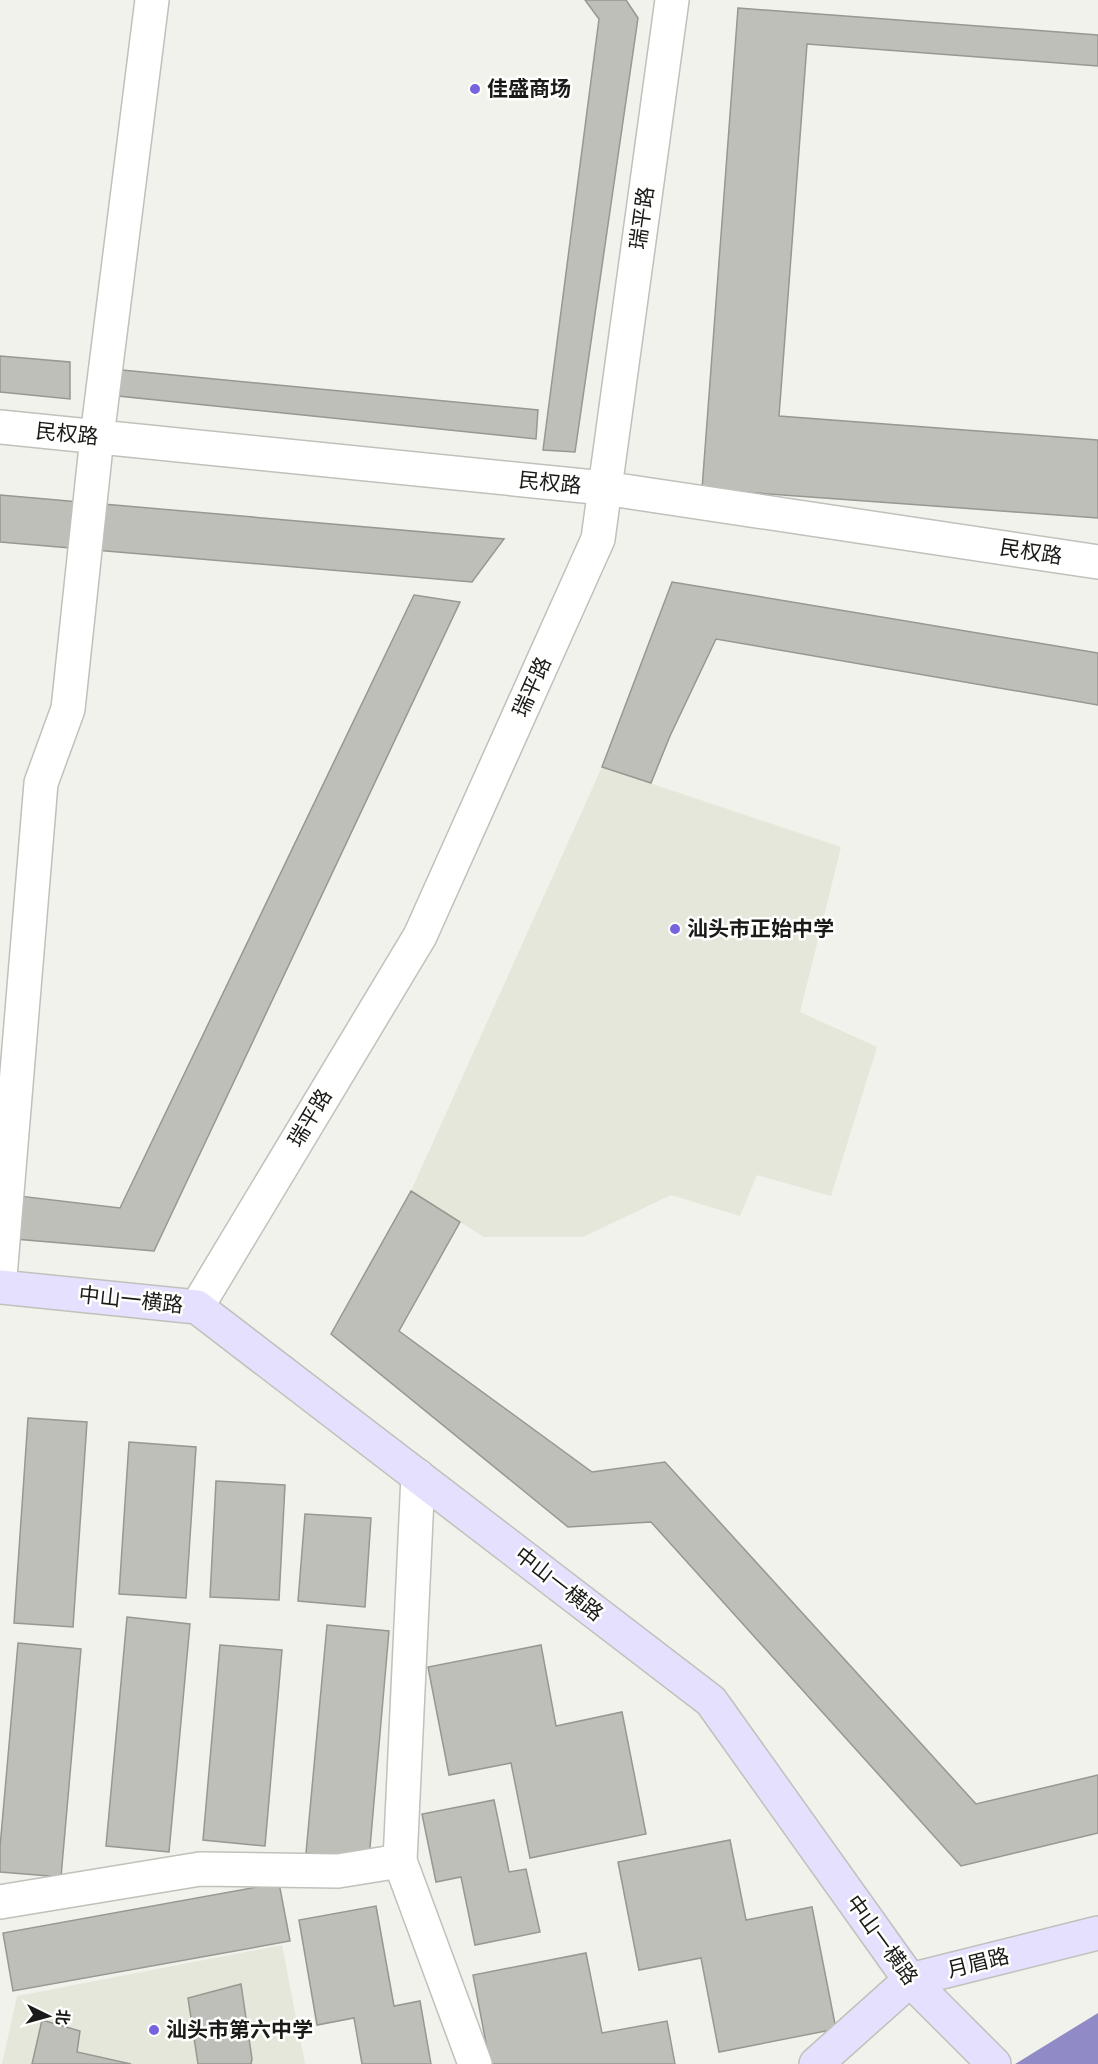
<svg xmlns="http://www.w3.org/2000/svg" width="1098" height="2064" font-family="'Libre Baskerville','Noto Sans SC',serif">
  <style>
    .built { fill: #e4e7d9 }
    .water { fill: #908ac7 }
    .building { fill: #bebfb8; stroke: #969891; stroke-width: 1.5 }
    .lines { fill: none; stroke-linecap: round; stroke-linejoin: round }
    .street-casing { stroke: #bfc1ba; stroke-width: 36 }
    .secondary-casing { stroke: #bfc1ba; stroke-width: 36 }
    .street { stroke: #fff; stroke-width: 33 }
    .secondary { stroke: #e4e0fe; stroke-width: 33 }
    .poi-dot { fill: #7962dd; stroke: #fffffe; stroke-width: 2 }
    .labels { text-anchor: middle; stroke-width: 5; stroke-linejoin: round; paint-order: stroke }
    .poi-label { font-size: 21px; font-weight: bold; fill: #1a1a18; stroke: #fffffe; text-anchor: start }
    .street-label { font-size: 21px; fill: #1a1a18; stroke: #fffffe }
  </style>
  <rect width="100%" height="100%" fill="#f1f2eb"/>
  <path class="built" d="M602,767L841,847L800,1012L877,1047L831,1196L757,1175L740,1216L671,1195L583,1237H484L411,1191Z
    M282,1945L305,2064H2L17,1996Z"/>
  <path class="water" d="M1098,2013V2064H1015Z"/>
  <path class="building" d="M585,0H626L638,18L575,452L543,450L599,19Z
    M738,8L1098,35V66L807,44L779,416L1098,440V518L702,489Z
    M0,356L70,362V399L0,392Z
    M122,370L538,410L536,439L118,396Z
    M0,495L504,539L472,582L0,542Z
    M672,582L1098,653V705L716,639L670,736L651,783L602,767Z
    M414,595L460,602L154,1251L15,1239L19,1196L120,1208Z
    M411,1191L460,1222L399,1331L592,1472L665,1462L976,1804L1098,1775V1833L961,1866L651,1522L568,1527L331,1334Z
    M28,1418L87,1422L73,1627L14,1623Z
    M129,1442L196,1447L186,1598L119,1594Z
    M216,1481L285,1485L279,1600L210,1597Z
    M305,1514L371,1518L365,1607L298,1601Z
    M127,1617L190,1624L169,1852L106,1846Z
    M327,1625L389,1631L369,1859L306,1853Z
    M18,1643L81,1649L61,1877L0,1872V1847Z
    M220,1645L282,1650L265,1846L203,1840Z
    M541,1645L556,1726L622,1712L646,1834L530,1858L511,1763L449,1775L428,1667Z
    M494,1800L509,1872L526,1869L540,1932L475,1945L461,1877L436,1882L422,1814Z
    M730,1840L746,1920L812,1907L836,2029L719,2052L701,1958L639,1970L618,1862Z
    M279,1883L290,1941L13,1991L3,1933Z
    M376,1906L394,2006L420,2001L431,2064H362L354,2018L317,2025L299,1920Z
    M586,1953L602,2033L667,2021L675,2064H490L473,1975Z
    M241,1984L252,2059L251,2064H198L188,1998Z
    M42,2020L80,2031L77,2052L131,2064H32Z"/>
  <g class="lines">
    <g class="street-casing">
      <path id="street" d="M0,427L604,488L1098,562
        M0,1277L41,783L68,709L97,437L152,0
        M197,1307L420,936L598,539L672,0
        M418,1476L400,1861L475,2064
        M0,1902L200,1869L338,1871L400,1861"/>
    </g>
    <g class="secondary-casing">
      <path id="secondary" d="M0,1287L197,1307L711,1701L910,1980L994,2064
        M816,2064L910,1980L1098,1933"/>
    </g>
    <use href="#street" class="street"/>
    <use href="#secondary" class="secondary"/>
  </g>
  <g class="poi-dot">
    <circle cx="475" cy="89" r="6"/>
    <circle cx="675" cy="929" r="6"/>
    <circle cx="154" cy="2030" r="6"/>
  </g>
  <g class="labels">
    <g class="poi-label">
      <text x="487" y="96">佳盛商场</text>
      <text x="687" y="936">汕头市正始中学</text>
      <text x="166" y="2037">汕头市第六中学</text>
    </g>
    <g class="street-label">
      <text transform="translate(642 218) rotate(-82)" y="7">瑞平路</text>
      <text transform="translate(67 434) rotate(6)" y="7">民权路</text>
      <text transform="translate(550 483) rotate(6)" y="7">民权路</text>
      <text transform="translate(1031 552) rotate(9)" y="7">民权路</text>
      <text transform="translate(532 687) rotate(-66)" y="7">瑞平路</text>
      <text transform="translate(310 1118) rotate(-59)" y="7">瑞平路</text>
      <text transform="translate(131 1300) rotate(6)" y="7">中山一横路</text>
      <text transform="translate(559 1584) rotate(38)" y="7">中山一横路</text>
      <text transform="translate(882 1940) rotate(54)" y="7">中山一横路</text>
      <text transform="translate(978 1963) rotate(-14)" y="7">月眉路</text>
    </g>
  </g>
  <g transform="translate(48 2016) rotate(95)" stroke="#fffffe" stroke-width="4.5" paint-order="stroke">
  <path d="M0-4.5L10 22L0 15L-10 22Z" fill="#1a1a18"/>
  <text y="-9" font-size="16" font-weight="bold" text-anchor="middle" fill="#1a1a18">北</text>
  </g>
</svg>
